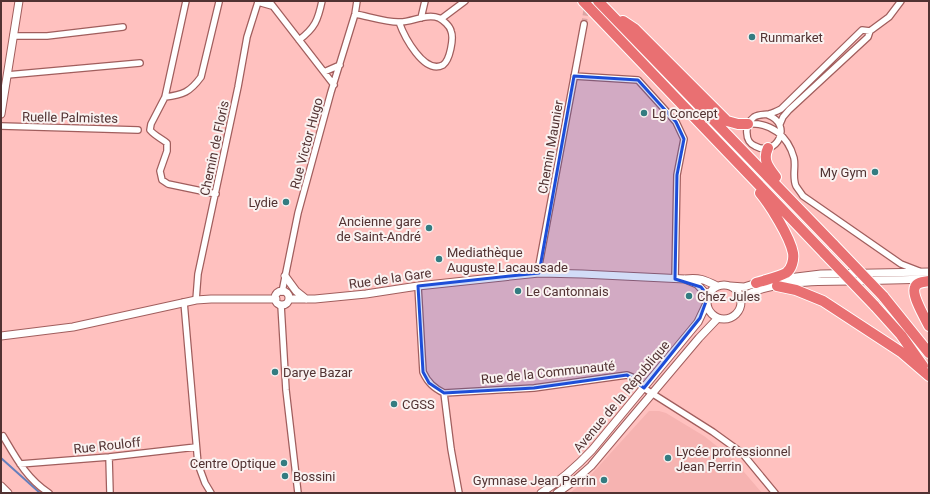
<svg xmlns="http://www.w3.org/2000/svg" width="930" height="494" font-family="Roboto,sans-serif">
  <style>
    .built { fill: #f6b3b1 }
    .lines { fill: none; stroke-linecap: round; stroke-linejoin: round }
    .stream { stroke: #667fbc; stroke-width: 2 }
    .street-tunnel { stroke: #dca4a3; stroke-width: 5.5; stroke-dasharray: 5.5 3; stroke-linecap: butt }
    .street-casing { stroke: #a15e5d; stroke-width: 8 }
    .secondary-casing { stroke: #a15e5d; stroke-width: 9 }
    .highway-casing { stroke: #fff; stroke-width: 12 }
    .street { stroke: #fff; stroke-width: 5.5 }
    .secondary { stroke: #fff; stroke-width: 7 }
    .highway { stroke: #e97072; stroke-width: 10 }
    .highway-bridge-casing { stroke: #fff; stroke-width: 12; stroke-linecap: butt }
    .highway-bridge { stroke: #e97072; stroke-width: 10 }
    .marked { fill: #1d4ed8; fill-opacity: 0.2; stroke: #1d4ed8; stroke-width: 3; stroke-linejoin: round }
    .poi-dot { fill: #337c81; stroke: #faf2f1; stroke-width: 1.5 }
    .labels { text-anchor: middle; stroke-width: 4; stroke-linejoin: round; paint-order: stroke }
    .poi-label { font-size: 13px; fill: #513232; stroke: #faf2f1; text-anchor: start }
    .street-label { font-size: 13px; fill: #513232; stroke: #faf2f1 }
  </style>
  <rect width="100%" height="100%" fill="#ffc1bf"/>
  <path class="built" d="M649,411H659L666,413L704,436L723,451L738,465L762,493H570L588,478Z"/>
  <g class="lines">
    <path class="stream" d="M1,458L40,493"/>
    <path class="street-tunnel" d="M584,24L587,4"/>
    <g class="street-casing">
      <path id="street" d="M186,1L165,97L151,124L150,130C155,136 161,138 167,143V151L160,171L162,180L168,184L216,194
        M269,1L334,85
        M258,2L272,6
        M355,14C367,16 389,23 400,22C412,22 427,13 439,18C443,20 450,26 451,31C454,38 450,60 443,65C424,75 404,36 399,22
        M421,18L425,1
        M441,19L465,1
        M13,36H47L123,27
        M299,40C315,28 318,20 322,1
        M324,72L340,65
        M7,75L140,63
        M574,76L638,80L676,122L684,139L677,175L675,279
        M165,97C183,95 190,92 201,77L219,2
        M768,115C794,125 776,158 755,146C750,144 747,139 747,134C746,127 749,121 754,117C759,114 764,115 769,114C773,113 777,111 781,109L862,30L870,31
        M748,124C771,122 788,136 794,158C796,167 792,177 796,186C798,189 801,193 803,196L901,264L919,271
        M780,124L783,117L789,110L868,37L870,31L889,17L901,1
        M1,126L138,130
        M539,273V265L584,24
        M418,286L423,372C428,383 434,388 444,393L534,388L627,375L632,377L642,387L713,432L742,453L775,493
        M282,292L298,213L331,92L355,14L357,1
        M196,300L198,274L238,87L247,37L258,2
        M184,302L198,464L205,483L211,493
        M281,305L286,390L298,493
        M444,393L451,449L459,493
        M3,436C16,458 27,479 49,493
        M109,457L110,493
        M20,464L109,457L196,447"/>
    </g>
    <g class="secondary-casing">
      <path id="secondary" d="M1,114L19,1
        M285,276L296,291L306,299
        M685,279L697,284L708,296
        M780,279L821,274L929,272
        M707 302a17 17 0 1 1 34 0a17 17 0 1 1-34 0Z
        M730,286L744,287L760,282
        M275 298a7 7 0 1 1 14 0a7 7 0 1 1-14 0Z
        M741,298C769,280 824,281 857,281C880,280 902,280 925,279
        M289,299H315L366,294L418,286L539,273L582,274L685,279C699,277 705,280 717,286
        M1,336L73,327L196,300L211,299H276
        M1,486L8,493
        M541,493C560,481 576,467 592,450L698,322L707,303
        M557,493L574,481L591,466L699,338L718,318"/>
    </g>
    <g class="highway-casing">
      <path id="highway" d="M583,1L825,254
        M598,1L834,245
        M623,21L635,29L727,121L738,124H748
        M768,148C762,160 769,168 776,177
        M929,281C924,282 917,282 915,287C911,295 925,318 929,326
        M756,283C765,280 779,277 786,273C792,269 794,259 793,253C790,237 770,205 760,193
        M777,286L796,290L823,301L901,352L929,376
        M883,296L929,353
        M874,305L901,335L923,366"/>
    </g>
    <use href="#street" class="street"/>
    <use href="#secondary" class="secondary"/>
    <use href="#highway" class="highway"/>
    <g class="highway-bridge-casing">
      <path id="highway-bridge" d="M834,245L883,296
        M825,254L874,305"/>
    </g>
    <use href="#highway-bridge" class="highway-bridge"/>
  </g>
  <path class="marked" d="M574,76L638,80L676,122L684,139L677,175L675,279L701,287L708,296L700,318L644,388L627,375L534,388L444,393L429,383L423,372L418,286L539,273Z"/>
  <g class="poi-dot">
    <circle cx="752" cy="37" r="4"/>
    <circle cx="644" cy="113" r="4"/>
    <circle cx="875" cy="172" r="4"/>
    <circle cx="286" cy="202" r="4"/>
    <circle cx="429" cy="228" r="4"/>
    <circle cx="439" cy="259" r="4"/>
    <circle cx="518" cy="291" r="4"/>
    <circle cx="689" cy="296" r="4"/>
    <circle cx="275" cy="372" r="4"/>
    <circle cx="394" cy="404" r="4"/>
    <circle cx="668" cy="458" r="4"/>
    <circle cx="284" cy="463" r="4"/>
    <circle cx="285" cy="476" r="4"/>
    <circle cx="604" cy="480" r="4"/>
  </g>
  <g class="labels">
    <g class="poi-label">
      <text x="760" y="42">Runmarket</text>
      <text x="652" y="118">Lg Concept</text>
      <text x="867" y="177" text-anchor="end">My Gym</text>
      <text x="278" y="207" text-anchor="end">Lydie</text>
      <text x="421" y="226" text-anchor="end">Ancienne gare<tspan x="421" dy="15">de Saint-André</tspan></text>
      <text x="447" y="257">Mediathèque<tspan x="447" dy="15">Auguste Lacaussade</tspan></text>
      <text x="526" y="296">Le Cantonnais</text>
      <text x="697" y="301">Chez Jules</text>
      <text x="283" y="377">Darye Bazar</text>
      <text x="402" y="409">CGSS</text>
      <text x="676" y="456">Lycée professionnel<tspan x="676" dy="15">Jean Perrin</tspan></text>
      <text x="276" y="468" text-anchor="end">Centre Optique</text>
      <text x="293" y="481">Bossini</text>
      <text x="596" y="485" text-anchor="end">Gymnase Jean Perrin</text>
    </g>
    <g class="street-label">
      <text transform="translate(70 117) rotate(1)" y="5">Ruelle Palmistes</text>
      <text transform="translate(306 143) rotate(-75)" y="5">Rue Victor Hugo</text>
      <text transform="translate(550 147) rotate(-80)" y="5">Chemin Maunier</text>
      <text transform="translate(214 148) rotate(-78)" y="5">Chemin de Floris</text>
      <text transform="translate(390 278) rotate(-8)" y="5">Rue de la Gare</text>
      <text transform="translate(548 372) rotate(-6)" y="5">Rue de la Communauté</text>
      <text transform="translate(621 396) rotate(-50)" y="5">Avenue de la République</text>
      <text transform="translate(107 445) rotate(-6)" y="5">Rue Rouloff</text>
    </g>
  </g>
  <rect width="930" height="494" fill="none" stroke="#513232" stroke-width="4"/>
</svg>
